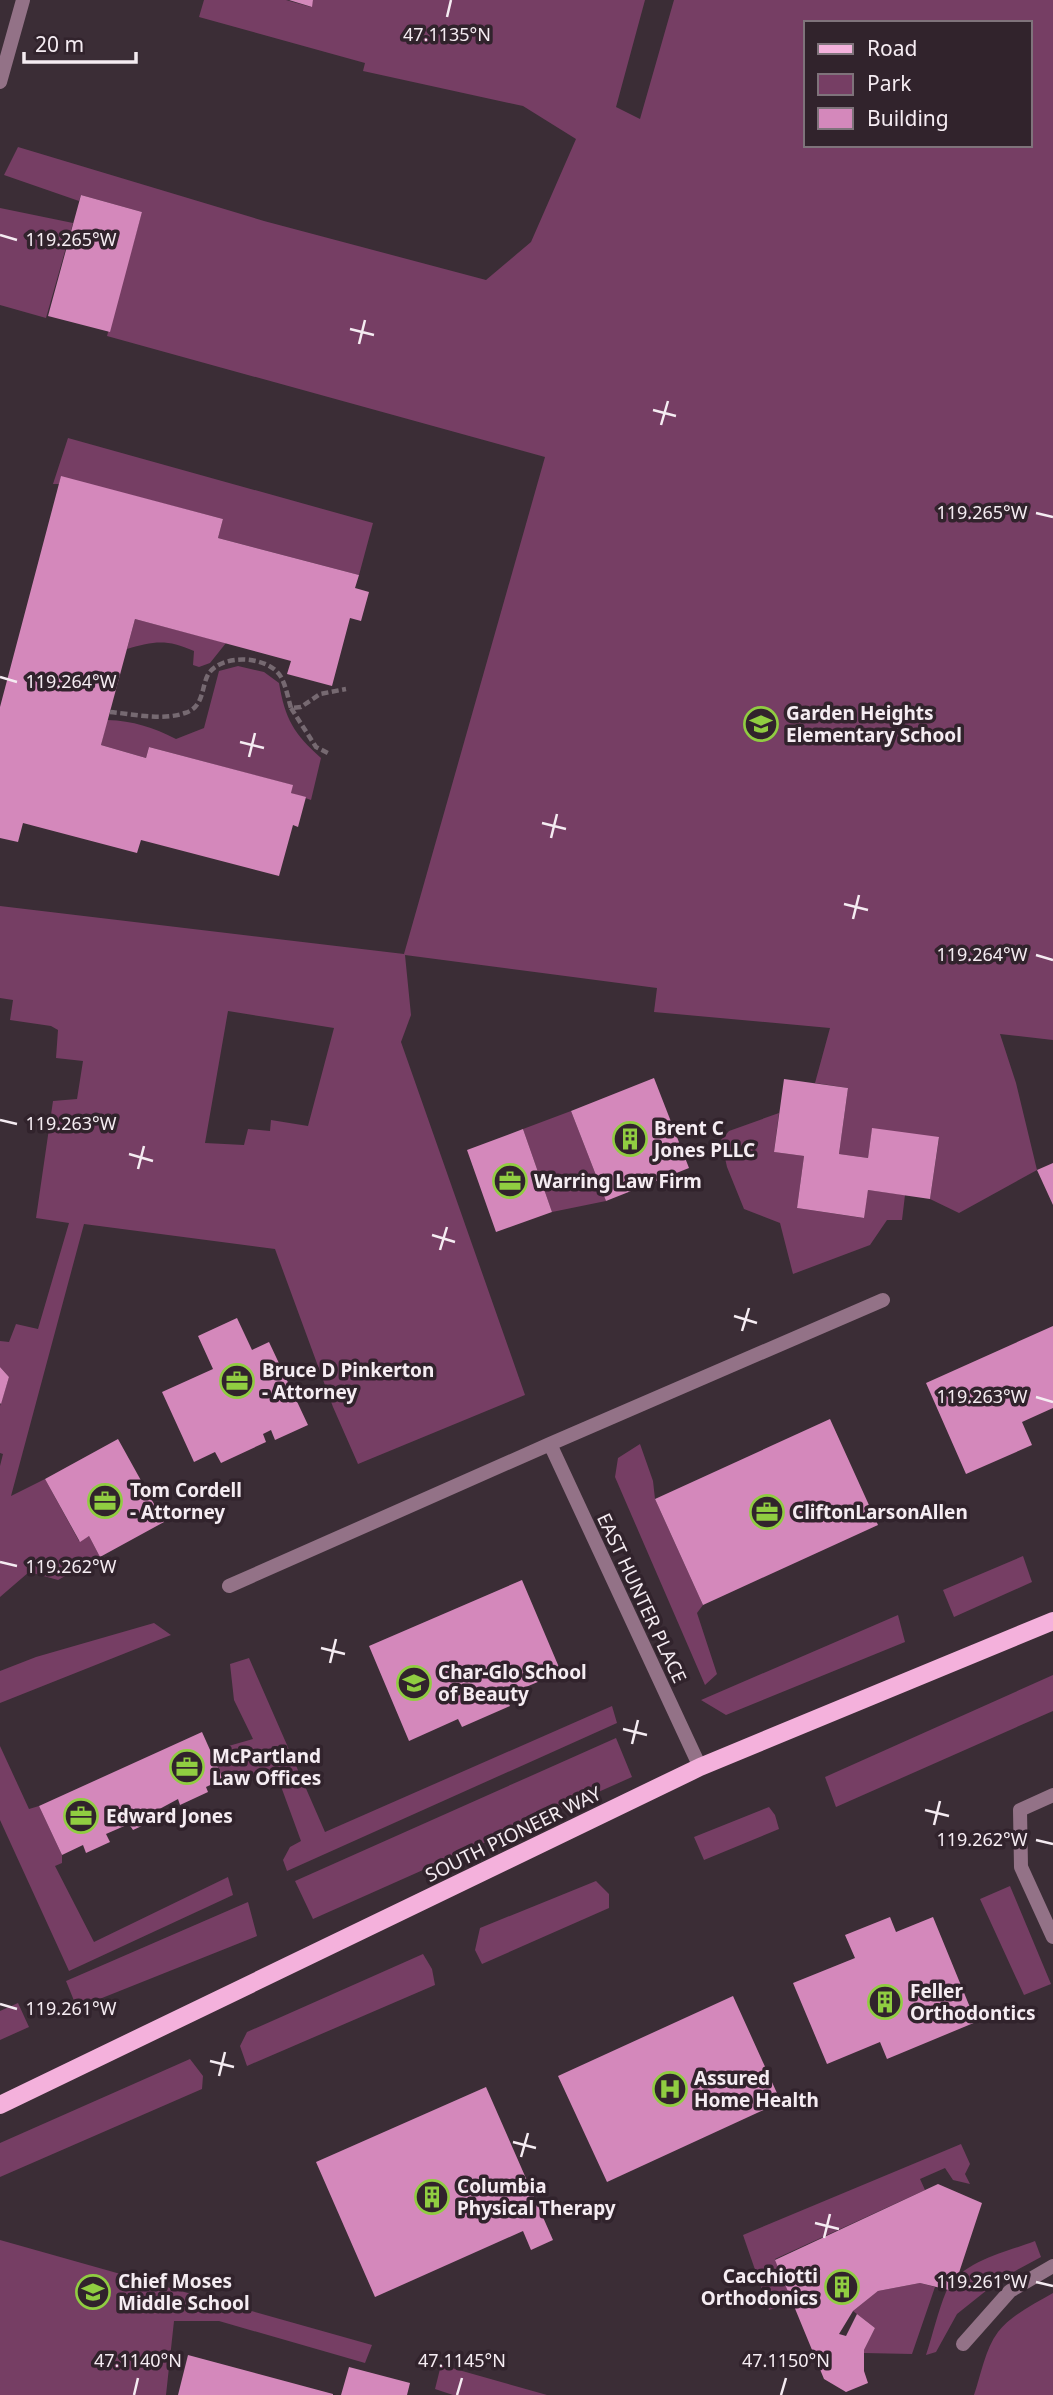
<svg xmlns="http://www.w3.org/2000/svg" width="1053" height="2395" font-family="'Noto Sans',sans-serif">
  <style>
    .green { fill: #763e64; fill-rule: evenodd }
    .building { fill: #d488bb }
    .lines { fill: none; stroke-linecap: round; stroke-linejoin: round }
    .path { stroke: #766971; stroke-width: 4.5; stroke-dasharray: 7 3.5; stroke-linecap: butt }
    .service { stroke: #937287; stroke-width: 14 }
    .minor { stroke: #937287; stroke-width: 14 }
    .primary { stroke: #f4b1dc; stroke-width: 18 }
    .ticks { fill: none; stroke: #f5ecf2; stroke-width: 2.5 }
    .labels { text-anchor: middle; stroke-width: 7; stroke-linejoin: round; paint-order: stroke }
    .poi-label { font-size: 19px; font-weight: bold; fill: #f5ecf2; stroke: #31232c; text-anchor: start }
    .street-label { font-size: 19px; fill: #f5ecf2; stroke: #31232c }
    .ticks-label { font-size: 18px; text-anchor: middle; fill: #f5ecf2; stroke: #31232c; stroke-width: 7; stroke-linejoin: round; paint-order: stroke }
  </style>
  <rect width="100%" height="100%" fill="#3b2d36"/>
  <path class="green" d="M204,0H286L311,7L313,0H645L616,107L640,119L674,0H1053V1040L1000,1034L1016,1083L1037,1170L959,1213L930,1199L939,1138L872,1129L868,1158L839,1154L848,1088L815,1083L830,1028L654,1012L657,988L405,955L411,1015L401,1042L525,1395L358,1464L333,1407L275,1249L84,1224L11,1496L45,1479L79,1541L89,1536L100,1557L58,1580L29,1572L0,1597V1466L3,1454L0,1453V1406L9,1377L0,1367V1341L9,1342L16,1324L38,1329L69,1223L36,1218L53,1101L77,1099L83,1061L56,1058L58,1030L51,1026L10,1020L13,1000L0,998V906L404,954L545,457L107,336L142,212L81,195L79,201L4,175L18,147L264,221L486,280L531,242L576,139L523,106L363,71L365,63L199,17ZM806,23H1030V145H806ZM228,1011L334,1028L308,1126L271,1120L270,1131L248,1129L244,1145L205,1143Z
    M0,208L73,223L46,318L0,305Z
    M68,438L373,523L359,575L218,538L223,519L61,477L59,484H53Z
    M135,619L226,643L210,663L199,667L193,665L194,651C167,639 154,641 127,649Z
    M238,666L264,672L279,683C285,719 294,734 321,758L311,800L291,793L292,785L149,747L146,758L101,745L107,720C134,721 152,727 176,739L204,728L219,671Z
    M571,1111L606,1201L552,1212L523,1129Z
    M779,1113L774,1152L804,1156L797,1208L863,1218L868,1190L905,1195L902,1220H887L870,1245L793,1274L780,1223L744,1209L727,1167L721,1140L729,1131Z
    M640,1444L653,1481L655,1499L703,1605L697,1613L717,1674L705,1685L615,1477L618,1458Z
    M1023,1556L1032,1582L954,1617L943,1590Z
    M898,1615L905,1642L726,1715L701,1700Z
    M154,1623L171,1635L0,1703V1671L36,1657Z
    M249,1658L325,1832L612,1706L617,1723L287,1871L283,1860L290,1847L301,1841L275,1770L232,1786L223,1779L211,1751L253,1739L234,1700L230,1664Z
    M1053,1675V1711L836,1807L825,1777Z
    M616,1738L632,1777L313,1919L295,1881Z
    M0,1746L29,1809L39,1806L62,1855V1863L55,1866L94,1942L228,1877L233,1895L69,1971L0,1820Z
    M769,1807L775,1815L779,1829L704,1860L694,1837Z
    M596,1881L609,1894V1908L482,1964L475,1950L480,1928Z
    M1010,1886L1051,1984L1024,1995L980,1899Z
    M248,1902L257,1936L77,2008L66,1981Z
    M423,1954L432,1969L435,1985L247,2066L240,2046L247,2032Z
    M18,2003L29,2027L0,2040V2011Z
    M190,2059L203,2076L202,2089L0,2177V2143Z
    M961,2144L970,2164L965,2174L970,2184L953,2180L945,2168L920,2179L925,2190L775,2259L793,2303L769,2310L743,2235Z
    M0,2240L372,2345L365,2363L219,2321H174L166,2395H0Z
    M1035,2241L1041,2257L1002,2278L957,2314L936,2352L926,2355C933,2334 938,2311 946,2292C960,2261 1007,2252 1035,2241Z
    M920,2283L935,2287L912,2354L864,2353V2350L875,2328L853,2311L878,2291Z
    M1053,2293V2395H974C981,2375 985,2349 998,2332C1011,2315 1034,2304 1053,2293Z
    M441,2365L547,2395H453L435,2389Z"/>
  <path class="building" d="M289,0H313L312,7Z
    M81,195L142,212L110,332L48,316Z
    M61,476L223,519L218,538L359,575L355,588L369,592L361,621L350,618L332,686L287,674L291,661L135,619L101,745L146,758L149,747L293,785L291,793L306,797L298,827L293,825L279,876L141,840L137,853L23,823L18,842L0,838V707Z
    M654,1078L689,1168L606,1201L571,1111Z
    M784,1079L848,1088L839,1154L868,1158L872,1128L939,1137L930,1199L868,1190L864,1218L797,1208L804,1156L774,1152Z
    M523,1129L552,1212L496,1232L467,1150Z
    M1053,1163V1205L1037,1170Z
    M237,1318L252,1350L269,1342L308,1425L275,1440L271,1430L263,1434L266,1442L221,1463L215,1452L194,1462L162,1392L213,1369L198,1336Z
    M1053,1326V1408L1022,1422L1032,1445L966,1474L926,1383Z
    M0,1367L9,1377L1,1404L0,1403Z
    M830,1419L878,1525L703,1605L655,1499Z
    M118,1439L164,1522L100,1557L89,1536L80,1542L45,1479Z
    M522,1580L561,1672L505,1696L510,1706L462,1727L458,1719L409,1741L369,1646Z
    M202,1732L223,1779L206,1787L208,1792L180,1805L178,1799L154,1812L157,1819L133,1830L129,1824L106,1834L110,1842L86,1853L83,1845L62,1855L39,1806Z
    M890,1917L896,1932L933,1917L976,2022L887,2059L880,2042L827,2064L793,1983L855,1958L845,1935Z
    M733,1996L781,2102L607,2182L558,2076Z
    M486,2087L553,2240L531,2250L523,2231L375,2297L316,2162Z
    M938,2184L982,2203L953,2291L920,2283L878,2291L853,2311L839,2334L846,2336L857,2314L875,2328L864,2350V2371L868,2383L846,2392L824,2379L775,2260Z
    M188,2355L333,2394V2395H178Z
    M349,2367L410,2383L407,2395H341Z"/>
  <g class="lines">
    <path class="path" d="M291,708L316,747L328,753
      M110,712C133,714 162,721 185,713C205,707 201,685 209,673C224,653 269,656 281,677C286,686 288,698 291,708L301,707L320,694L346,689"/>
    <path class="service" d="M1053,1795L1020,1810L1021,1867L1053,1937
      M963,2344L1010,2291L1053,2266"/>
    <path class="minor" d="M0,82L23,0
      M550,1444L700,1767
      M229,1586L550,1444L883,1300"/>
    <path class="primary" d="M0,2105L700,1767L1053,1621"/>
  </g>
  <path class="ticks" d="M447,17L451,0M0,235L17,240M350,329L374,335M359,344L365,320M653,410L676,416M661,425L668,401M1036,513L1053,517M0,677L17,682M240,742L264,748M249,757L255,733M542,823L566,829M551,838L557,814M844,904L868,910M853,919L859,895M1036,955L1053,960M0,1120L17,1124M129,1154L153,1161M138,1169L144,1146M432,1235L455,1242M440,1250L447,1227M734,1316L757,1323M742,1331L749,1308M1036,1397L1053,1402M0,1562L17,1566M321,1648L345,1654M330,1663L336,1639M623,1729L647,1735M632,1744L638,1720M925,1810L949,1816M934,1825L940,1801M1036,1840L1053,1844M0,2004L17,2009M210,2061L234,2067M219,2076L225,2052M513,2142L536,2148M521,2157L528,2133M815,2223L839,2229M824,2238L830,2214M1036,2282L1053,2286M134,2395L138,2378M457,2395L462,2378M781,2395L786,2378"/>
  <defs>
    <g id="school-ring" transform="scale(1.75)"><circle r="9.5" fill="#31232c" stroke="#90cd41" stroke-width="1.5"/><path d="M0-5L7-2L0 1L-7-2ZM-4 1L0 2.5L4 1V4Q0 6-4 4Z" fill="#90cd41"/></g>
    <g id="building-ring" transform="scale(1.75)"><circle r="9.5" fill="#31232c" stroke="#90cd41" stroke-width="1.5"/><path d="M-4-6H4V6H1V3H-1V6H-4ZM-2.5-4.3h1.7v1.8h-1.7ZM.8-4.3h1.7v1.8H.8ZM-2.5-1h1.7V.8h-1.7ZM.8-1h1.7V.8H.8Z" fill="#90cd41"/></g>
    <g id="office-ring" transform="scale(1.75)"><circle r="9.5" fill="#31232c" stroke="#90cd41" stroke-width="1.5"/><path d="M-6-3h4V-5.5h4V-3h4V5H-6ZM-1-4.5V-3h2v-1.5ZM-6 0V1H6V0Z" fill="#90cd41"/></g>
    <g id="hospital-ring" transform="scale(1.75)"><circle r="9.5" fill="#31232c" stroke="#90cd41" stroke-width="1.5"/><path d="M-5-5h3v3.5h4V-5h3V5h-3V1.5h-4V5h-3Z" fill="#90cd41"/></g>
  </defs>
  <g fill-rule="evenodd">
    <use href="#school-ring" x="761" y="724"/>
    <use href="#building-ring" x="630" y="1139"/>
    <use href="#office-ring" x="510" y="1181"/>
    <use href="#office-ring" x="237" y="1381"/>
    <use href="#office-ring" x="105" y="1501"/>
    <use href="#office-ring" x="767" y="1512"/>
    <use href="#school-ring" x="414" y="1683"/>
    <use href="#office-ring" x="187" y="1767"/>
    <use href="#office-ring" x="81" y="1816"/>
    <use href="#building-ring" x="885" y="2002"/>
    <use href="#hospital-ring" x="670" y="2089"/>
    <use href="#building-ring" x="432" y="2197"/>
    <use href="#building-ring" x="842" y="2287"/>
    <use href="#school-ring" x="93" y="2292"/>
  </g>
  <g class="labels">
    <g class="poi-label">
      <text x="786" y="720">Garden Heights<tspan x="786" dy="22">Elementary School</tspan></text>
      <text x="654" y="1135">Brent C<tspan x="654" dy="22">Jones PLLC</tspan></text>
      <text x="534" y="1188">Warring Law Firm</text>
      <text x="262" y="1377">Bruce D Pinkerton<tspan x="262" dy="22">- Attorney</tspan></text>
      <text x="130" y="1497">Tom Cordell<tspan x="130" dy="22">- Attorney</tspan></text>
      <text x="792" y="1519">CliftonLarsonAllen</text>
      <text x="438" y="1679">Char-Glo School<tspan x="438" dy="22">of Beauty</tspan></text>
      <text x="212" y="1763">McPartland<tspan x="212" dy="22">Law Offices</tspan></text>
      <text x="106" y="1823">Edward Jones</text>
      <text x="910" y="1998">Feller<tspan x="910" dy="22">Orthodontics</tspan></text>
      <text x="694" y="2085">Assured<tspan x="694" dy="22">Home Health</tspan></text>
      <text x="457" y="2193">Columbia<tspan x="457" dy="22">Physical Therapy</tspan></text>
      <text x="818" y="2283" text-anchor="end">Cacchiotti<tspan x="818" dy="22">Orthodonics</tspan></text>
      <text x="118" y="2288">Chief Moses<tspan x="118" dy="22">Middle School</tspan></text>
    </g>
    <g class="street-label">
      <text transform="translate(642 1598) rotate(65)" y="7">EAST HUNTER PLACE</text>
      <text transform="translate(513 1834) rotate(-26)" y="7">SOUTH PIONEER WAY</text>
    </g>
  </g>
  <g class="ticks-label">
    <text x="447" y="41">47.1135°N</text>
    <text x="71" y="246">119.265°W</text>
    <text x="982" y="519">119.265°W</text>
    <text x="71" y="688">119.264°W</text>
    <text x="982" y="961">119.264°W</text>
    <text x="71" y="1130">119.263°W</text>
    <text x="982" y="1403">119.263°W</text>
    <text x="71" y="1573">119.262°W</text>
    <text x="982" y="1846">119.262°W</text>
    <text x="71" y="2015">119.261°W</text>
    <text x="982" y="2288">119.261°W</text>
    <text x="138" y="2367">47.1140°N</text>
    <text x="462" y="2367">47.1145°N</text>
    <text x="786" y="2367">47.1150°N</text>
  </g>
  <rect x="804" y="21" width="228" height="126" fill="#31232c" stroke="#7f737b" stroke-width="2"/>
  <rect x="818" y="44" width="35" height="10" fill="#f4b1dc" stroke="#7f737b" stroke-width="2"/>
  <text x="867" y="56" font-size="21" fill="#f5ecf2">Road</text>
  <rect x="818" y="74" width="35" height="21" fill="#763e64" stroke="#7f737b" stroke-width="2"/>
  <text x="867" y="91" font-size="21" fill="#f5ecf2">Park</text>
  <rect x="818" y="108" width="35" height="21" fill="#d488bb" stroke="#7f737b" stroke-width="2"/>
  <text x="867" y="126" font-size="21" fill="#f5ecf2">Building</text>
  <path d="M24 52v10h112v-10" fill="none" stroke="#f5ecf2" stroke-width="3.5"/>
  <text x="35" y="52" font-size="21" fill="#f5ecf2" stroke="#31232c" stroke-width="5" paint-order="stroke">20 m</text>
</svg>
